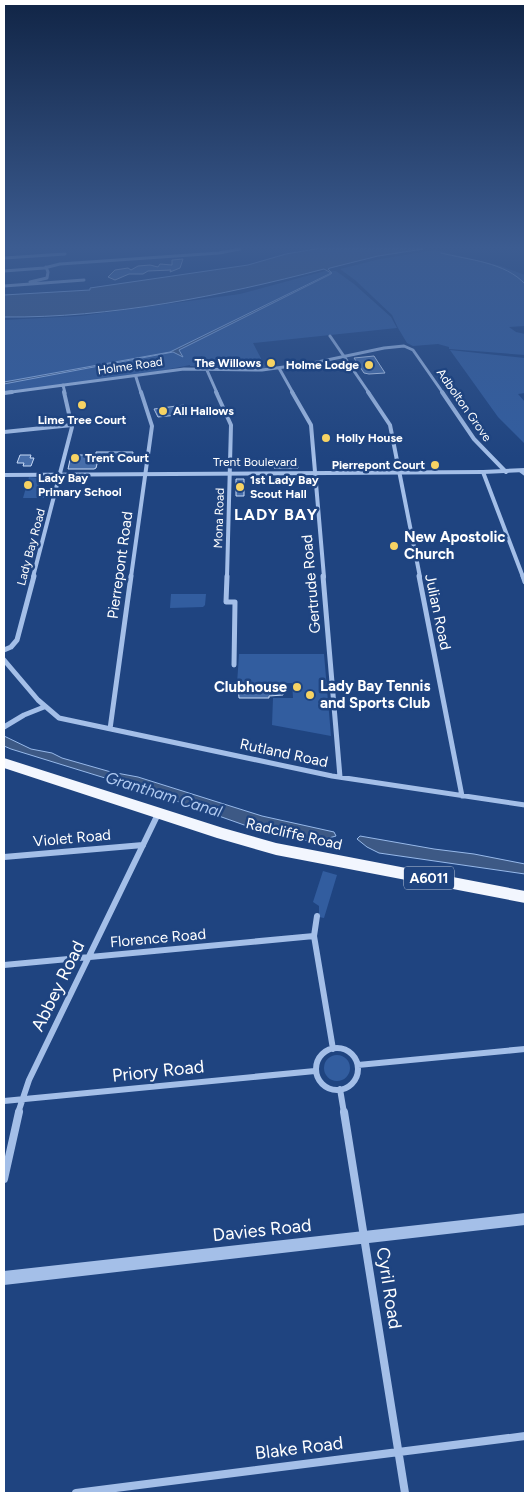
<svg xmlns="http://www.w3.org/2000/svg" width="529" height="1497" font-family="Figtree,sans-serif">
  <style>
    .green { fill: #325d9f }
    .water { fill: #3d5985; stroke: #97b9ea }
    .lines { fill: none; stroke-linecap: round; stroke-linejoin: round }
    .stream { stroke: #97b9ea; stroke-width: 1 }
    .building { fill: #476eaa; stroke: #c8daf6 }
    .minor-far4 { stroke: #a4bfe8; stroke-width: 3 }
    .minor-far3 { stroke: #a4bfe8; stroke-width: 4 }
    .minor-far2 { stroke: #a4bfe8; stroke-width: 5 }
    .minor-far1 { stroke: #a4bfe8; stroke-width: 6 }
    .minor { stroke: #a4bfe8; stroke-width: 8 }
    .tertiary { fill: #a4bfe8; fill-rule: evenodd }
    .trunk { fill: #f2f6fe; fill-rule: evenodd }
    .poi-dot { fill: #f7d363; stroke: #1f4480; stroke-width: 2 }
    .labels { text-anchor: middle; stroke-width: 5; stroke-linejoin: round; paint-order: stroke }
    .far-poi-label { font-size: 12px; font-weight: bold; fill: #fff; stroke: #1f4480; text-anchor: start }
    .far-street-label { font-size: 12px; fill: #fff; stroke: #1f4480 }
    .shield { fill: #1f4480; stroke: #bcc7d9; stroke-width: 1 }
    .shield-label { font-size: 14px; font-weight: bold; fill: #fff }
    .poi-label { font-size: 15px; font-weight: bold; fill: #fff; stroke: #1f4480; text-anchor: start }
    .street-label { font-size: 15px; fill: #fff; stroke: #1f4480 }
    .far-district-label { font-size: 16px; font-weight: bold; letter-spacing: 1px; fill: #fff; stroke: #1f4480 }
    .water-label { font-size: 16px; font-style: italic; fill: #afc9f0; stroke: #1f4480 }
    .near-street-label { font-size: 18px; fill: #fff; stroke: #1f4480 }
  </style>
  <rect width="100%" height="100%" fill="#1f4480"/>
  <path class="green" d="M435,250L501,266L525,275V326L509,327L516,332L525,334V355L449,349V347L438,344L413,346L407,343L398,328L392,315L355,280L340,269L380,259Z
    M325,271H336L354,284L391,317L397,328L253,343L266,368C240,370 215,366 190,366V365L135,376L4,392V320L81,316L240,294Z
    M450,350L525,358V393L518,394L525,402V444L498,417Z
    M29,477L49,479L48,481H39L37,485L41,486L39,490H51L49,498H23Z
    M171,594H206L205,605L203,607L170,608Z
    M239,654H324L331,736L272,725L273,698H293L292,683L237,684Z
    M323,871L337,875L324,918L319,917V906L313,902Z
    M324 1068a13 13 0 1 1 26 0a13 13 0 1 1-26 0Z"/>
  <path class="water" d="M315,249H423L378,256L330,268L328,269L332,273L331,274L179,350L183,357L173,352L4,384V382L170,352L331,273L324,269C220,296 111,318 4,317V295L90,290V288L248,265L286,254Z
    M4,736L31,749L52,753L62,758L111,772L138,777L262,816L334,832L336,836L314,842L261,831L157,794L11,749L4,746Z
    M360,836L434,849L474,854L525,864V874L379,853L367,847L357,839Z"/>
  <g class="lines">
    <path class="stream" d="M441,253C469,260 505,262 525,284"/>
  </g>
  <path class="building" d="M183,259L180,268L170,272L171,270L148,271L143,274H129L115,280L108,277L115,270L128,268L131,270L138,266L150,265L158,267L160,264L172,265V260Z
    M374,356L385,373L369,374L364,373L354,358Z
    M184,405L187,414L158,417L154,409Z
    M96,452H133L132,459L98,460L96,468L94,469H68L71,455H96Z
    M20,455H31L30,458H34L31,466H23L24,463H17Z
    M274,462H297L298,468H274Z
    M236,479H244V496H236Z
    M268,685L269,687H283V695L269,696V698H239L238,686Z"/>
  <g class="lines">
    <path class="minor-far4" d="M4,258L65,254
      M4,271L44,268L60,264L219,253L240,249
      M30,282L47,278L48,272L46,267
      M4,286L84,280
      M330,336L369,393
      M206,368L217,393
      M279,368L293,393
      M136,377L141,393
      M63,385L65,393
      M4,393L184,369L262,370L313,363L384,348L404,346L413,350L443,393"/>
    <path class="minor-far3" d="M216,392L231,425L227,577
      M292,392L311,425L324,577
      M368,392L390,425L420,577
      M442,392L474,439L506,472
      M4,393L12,392
      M4,432L72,425
      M521,471L525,474
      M483,472L523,577
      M33,577L72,427L64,392
      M131,577L152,426L141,392"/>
    <path class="minor-far2" d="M227,576L226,602H235L234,665
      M323,576L340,777
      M419,576L462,796
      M523,576L525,582
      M4,650L11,647L17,640L34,576
      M4,660L38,700L59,718L332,776L525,805
      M4,727L24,715L44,707
      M110,729L131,576"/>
    <path class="minor-far1" d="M4,857L143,845
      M317,916L314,936L333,1049
      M4,965L314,936
      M316 1069a21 21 0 1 1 42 0a21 21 0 1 1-42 0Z
      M358,1065L525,1049
      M340,1089L344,1113
      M4,1101L315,1071
      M18,1113L29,1080L158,814"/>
    <path class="minor" d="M344,1112L405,1493
      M4,1179L19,1112
      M76,1493L525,1436"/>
    <path class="tertiary" d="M525,468V472L483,474L4,477V473L483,470Z
      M525,1213V1225L4,1285V1271Z"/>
    <path class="trunk" d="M4,758L223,828L276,843L525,891V903L276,855L217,838L4,768Z"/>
  </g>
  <linearGradient id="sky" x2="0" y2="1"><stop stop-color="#112546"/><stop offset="0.54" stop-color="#3c5c91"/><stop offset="1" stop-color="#3c5c91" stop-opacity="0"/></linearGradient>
  <rect width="529" height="458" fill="url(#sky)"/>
  <g class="poi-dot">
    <circle cx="271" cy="363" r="5"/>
    <circle cx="369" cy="365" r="5"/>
    <circle cx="82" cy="405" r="5"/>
    <circle cx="163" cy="411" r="5"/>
    <circle cx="326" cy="438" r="5"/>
    <circle cx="75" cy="458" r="5"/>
    <circle cx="435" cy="465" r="5"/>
    <circle cx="28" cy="485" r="5"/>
    <circle cx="240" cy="487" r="5"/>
    <circle cx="394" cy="546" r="5"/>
    <circle cx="297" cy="687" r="5"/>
    <circle cx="310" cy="695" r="5"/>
  </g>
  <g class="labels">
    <g class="far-poi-label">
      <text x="261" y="367" text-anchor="end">The Willows</text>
      <text x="359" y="369" text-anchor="end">Holme Lodge</text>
      <text x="173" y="415">All Hallows</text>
      <text x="82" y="424" text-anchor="middle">Lime Tree Court</text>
      <text x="336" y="442">Holly House</text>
      <text x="85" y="462">Trent Court</text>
      <text x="425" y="469" text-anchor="end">Pierrepont Court</text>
      <text x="38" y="482">Lady Bay<tspan x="38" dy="14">Primary School</tspan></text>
      <text x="250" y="484">1st Lady Bay<tspan x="250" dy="14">Scout Hall</tspan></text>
    </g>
    <g class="far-street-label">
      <text transform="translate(130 366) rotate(-8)" y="4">Holme Road</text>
      <text transform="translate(464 405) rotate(55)" y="4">Adbolton Grove</text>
      <text x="255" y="466">Trent Boulevard</text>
      <text transform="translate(219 518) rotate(-88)" y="4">Mona Road</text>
      <text transform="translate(31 547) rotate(-75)" y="4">Lady Bay Road</text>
    </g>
    <rect class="shield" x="404" y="866.5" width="50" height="23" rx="4"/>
    <g class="shield-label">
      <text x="429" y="883">A6011</text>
    </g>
    <g class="poi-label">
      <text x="404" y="542">New Apostolic<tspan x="404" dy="17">Church</tspan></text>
      <text x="320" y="691">Lady Bay Tennis<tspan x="320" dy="17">and Sports Club</tspan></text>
      <text x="287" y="692" text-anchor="end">Clubhouse</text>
    </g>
    <g class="street-label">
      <text transform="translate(120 565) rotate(-82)" y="5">Pierrepont Road</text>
      <text transform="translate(311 584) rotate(-95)" y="5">Gertrude Road</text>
      <text transform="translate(438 612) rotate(78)" y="5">Julian Road</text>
      <text transform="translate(284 753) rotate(12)" y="5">Rutland Road</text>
      <text transform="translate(294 834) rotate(13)" y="5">Radcliffe Road</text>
      <text transform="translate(72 838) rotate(-5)" y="5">Violet Road</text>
      <text transform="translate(158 938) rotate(-5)" y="5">Florence Road</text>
    </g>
    <g class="far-district-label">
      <text x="276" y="520">LADY BAY</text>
    </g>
    <g class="water-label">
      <text transform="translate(164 794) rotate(17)" y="6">Grantham Canal</text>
    </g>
    <g class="near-street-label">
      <text transform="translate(58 986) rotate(-64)" y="6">Abbey Road</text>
      <text transform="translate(158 1071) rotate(-6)" y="6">Priory Road</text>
      <text transform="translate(262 1230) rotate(-6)" y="6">Davies Road</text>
      <text transform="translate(389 1288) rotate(81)" y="6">Cyril Road</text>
      <text transform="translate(299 1448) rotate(-7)" y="6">Blake Road</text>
    </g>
  </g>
  <rect width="529" height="1497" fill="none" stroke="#ffffff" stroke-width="10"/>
</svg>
